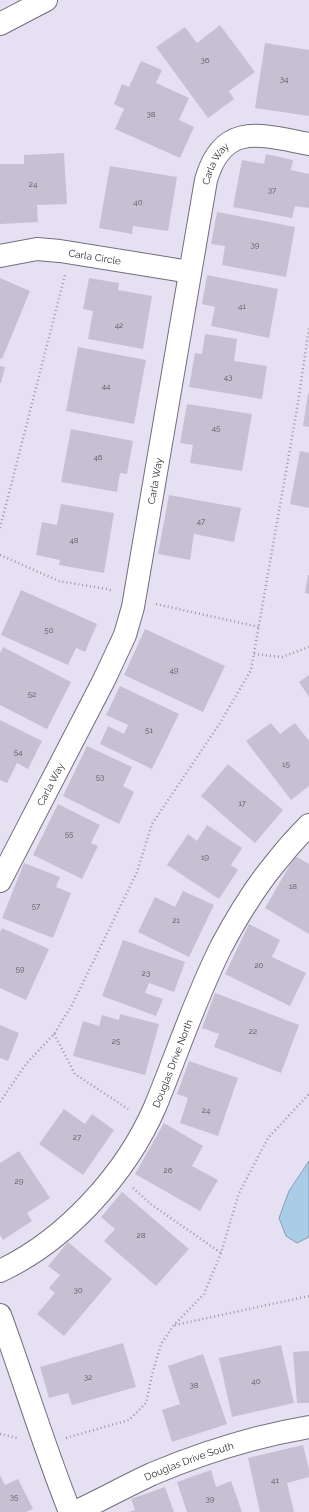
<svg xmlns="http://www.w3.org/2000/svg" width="309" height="1512" font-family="Raleway,sans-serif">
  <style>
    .water { fill: #a9cde6; stroke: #859eb2 }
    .building { fill: #c6c0d2 }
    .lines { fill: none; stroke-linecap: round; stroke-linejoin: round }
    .minor-casing { stroke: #736d7e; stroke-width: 24 }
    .tertiary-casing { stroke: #736d7e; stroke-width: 24 }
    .path { stroke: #9d99a7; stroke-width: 2.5; stroke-dasharray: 1 3; stroke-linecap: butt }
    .minor { stroke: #fff; stroke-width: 22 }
    .tertiary { stroke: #fff; stroke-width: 22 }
    .labels { text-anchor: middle; stroke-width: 3; stroke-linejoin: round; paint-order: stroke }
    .number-label { font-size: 8px; fill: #57545e }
    .street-label { font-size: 10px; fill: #323037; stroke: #f3edfd }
  </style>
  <rect width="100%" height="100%" fill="#e6e0f3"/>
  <path class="water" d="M309,1161V1237L297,1243L286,1236L279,1218L289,1191Z"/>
  <path class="building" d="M220,25L255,72L229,91L234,99L208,118L156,47L185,27L197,43Z
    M265,43L309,50V116L255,108Z
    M141,61L162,70L156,83L189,98L179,120L194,127L180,158L115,129L124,109L114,104L122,84L129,87Z
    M64,153L67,204L37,205L38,222L0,224V164H24V155Z
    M266,154L293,160L291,170L309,174V208L295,206L292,218L233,207L242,160L264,164Z
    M110,166L177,177L168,231L133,226L132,234L99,228Z
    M217,212L295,227L286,277L222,265L225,246L211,244Z
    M207,275L278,289L269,338L211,326L215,307L202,304Z
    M0,278L30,291L2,359L0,358Z
    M89,278L119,283L118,290L152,296L143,349L88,339L93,311L83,309Z
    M205,334L237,339L234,361L267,366L262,399L189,387L195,353L202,354Z
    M78,347L146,360L134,424L66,411Z
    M0,366L5,367L1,383H0Z
    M308,394H309V427L303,426Z
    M187,404L252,414L242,471L190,463L193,445L180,443Z
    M71,429L133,441L127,474L120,473L117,492L61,482Z
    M300,451L309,453V508L290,504Z
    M169,495L241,508L234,542L194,534L190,560L158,554Z
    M61,504L114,513L104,573L59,565L60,560L36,555L42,522L57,525Z
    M308,575H309V594L305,593Z
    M21,590L97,624L85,652L76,648L68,665L1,635Z
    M145,629L225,666L203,712L124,675Z
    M3,647L71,682L47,729L0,705V653Z
    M309,675V697L299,682Z
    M120,686L179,714L152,769L100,744L108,726L124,734L128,725L106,715Z
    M0,720L42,741L28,769L17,763L7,783L0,780Z
    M271,723L280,734L295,723L309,741V786L291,800L246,741Z
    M87,746L132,767L123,786L134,792L119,824L63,796Z
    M228,764L283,810L255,843L201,796Z
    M58,804L100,825L91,843L98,846L82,879L33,855Z
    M207,825L242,848L231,865L238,870L219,899L167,865L188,834L197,841Z
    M295,856L309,864V934L265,908Z
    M24,863L60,877L56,887L71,893L53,938L2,918Z
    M183,891L214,905L189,957L138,932L155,897L175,907Z
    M249,924L280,940L272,957L306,973L290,1006L225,974Z
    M2,928L49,949L26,1000L0,988V932Z
    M123,940L185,962L174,992L149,983L145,993L163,999L156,1016L102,996Z
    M215,993L299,1025L281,1073L214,1047L219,1034L202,1028Z
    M120,1014L159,1024L145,1075L73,1056L83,1021L99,1026L102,1015L119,1020Z
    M0,1025L19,1033L8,1061L0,1058Z
    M189,1061L238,1078L218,1136L180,1123L188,1098L177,1094Z
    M64,1109L85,1124L92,1114L114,1130L83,1175L39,1144Z
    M164,1123L203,1146L192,1166L218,1180L200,1211L135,1174Z
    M19,1151L50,1198L27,1213L32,1221L3,1240L0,1235V1163Z
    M122,1192L189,1249L156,1286L104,1241L115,1229L101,1217Z
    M68,1242L112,1279L64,1336L37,1314L55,1293L49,1288L60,1275L48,1266Z
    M123,1343L136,1387L72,1405L68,1393L49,1398L40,1367Z
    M281,1345L294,1403L232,1417L219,1358Z
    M309,1351V1403H297L293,1352Z
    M203,1354L227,1424L172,1442L162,1410L180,1404L168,1366Z
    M303,1445L309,1469V1477L287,1483L294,1512H260L248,1458Z
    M211,1470L216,1487L231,1481L242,1512H187L177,1482Z
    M0,1475L5,1485L18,1479L33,1509L26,1512H0Z
    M165,1487L174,1512H129L135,1510L131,1499Z"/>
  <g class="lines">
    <g class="minor-casing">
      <g id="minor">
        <path id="s1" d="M0,256L37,249L60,251L190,272"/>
        <path id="s2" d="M0,881L104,680L125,635L133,607L206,180C223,121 261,135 309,144"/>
        <path id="s3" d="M0,1271C66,1240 126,1174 155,1107C177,1054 195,999 221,947C237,917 255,887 277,861C287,848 298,836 309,825"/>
        <path d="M0,1315C24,1380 44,1447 70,1512"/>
        <path id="s4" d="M75,1512C101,1500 126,1486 152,1474C202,1453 256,1436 309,1427"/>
      </g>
    </g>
    <g class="tertiary-casing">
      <path id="tertiary" d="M0,24L46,0"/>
    </g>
    <path class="path" d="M0,528L65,275
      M0,555L59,581L107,589L113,591
      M156,604L259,627
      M254,654L282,657L309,647
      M54,1034L75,1074L128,1109
      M0,1102L26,1064L54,1034L72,1005L137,872L152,824L220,723L251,670L297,409L309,328
      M133,1188L152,1205L221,1253
      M175,1325L309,1296
      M0,1434L17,1438
      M66,1438L129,1420L146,1403L152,1375L161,1344L174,1325L204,1294L221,1253L239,1193L268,1138L309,1094"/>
    <use href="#minor" class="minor"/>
    <use href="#tertiary" class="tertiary"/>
  </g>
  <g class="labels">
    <g class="number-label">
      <text x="205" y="63">36</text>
      <text x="284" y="82">34</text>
      <text x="151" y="117">38</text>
      <text x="33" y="187">24</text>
      <text x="272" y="193">37</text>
      <text x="138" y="205">40</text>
      <text x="255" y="248">39</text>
      <text x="242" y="309">41</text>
      <text x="119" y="328">42</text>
      <text x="228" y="380">43</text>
      <text x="106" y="389">44</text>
      <text x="216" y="431">45</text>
      <text x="98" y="460">46</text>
      <text x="201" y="524">47</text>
      <text x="74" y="543">48</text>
      <text x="49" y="633">50</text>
      <text x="174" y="673">49</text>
      <text x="32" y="697">52</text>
      <text x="149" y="733">51</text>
      <text x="18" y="755">54</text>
      <text x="286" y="767">15</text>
      <text x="100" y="780">53</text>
      <text x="242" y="806">17</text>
      <text x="69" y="837">55</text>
      <text x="205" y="860">19</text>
      <text x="293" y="889">18</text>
      <text x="36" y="909">57</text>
      <text x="176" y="923">21</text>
      <text x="259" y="968">20</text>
      <text x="20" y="972">59</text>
      <text x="146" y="976">23</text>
      <text x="253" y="1034">22</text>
      <text x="116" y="1044">25</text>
      <text x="206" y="1113">24</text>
      <text x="77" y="1140">27</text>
      <text x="168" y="1173">26</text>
      <text x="19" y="1184">29</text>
      <text x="141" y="1238">28</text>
      <text x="78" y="1293">30</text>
      <text x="88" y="1380">32</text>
      <text x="256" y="1384">40</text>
      <text x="194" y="1388">38</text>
      <text x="275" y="1483">41</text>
      <text x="14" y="1500">35</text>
      <text x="210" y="1502">39</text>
    </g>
    <g class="street-label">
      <text dy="4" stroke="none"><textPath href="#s2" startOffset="757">Carla Way</textPath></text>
      <text dy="4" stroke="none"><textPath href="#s1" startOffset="96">Carla Circle</textPath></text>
      <text dy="4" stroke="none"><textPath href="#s2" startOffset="433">Carla Way</textPath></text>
      <text dy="4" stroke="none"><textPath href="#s2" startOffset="109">Carla Way</textPath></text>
      <text dy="4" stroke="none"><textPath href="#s3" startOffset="277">Douglas Drive North</textPath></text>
      <text dy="4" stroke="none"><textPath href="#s4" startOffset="125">Douglas Drive South</textPath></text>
    </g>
  </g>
</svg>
